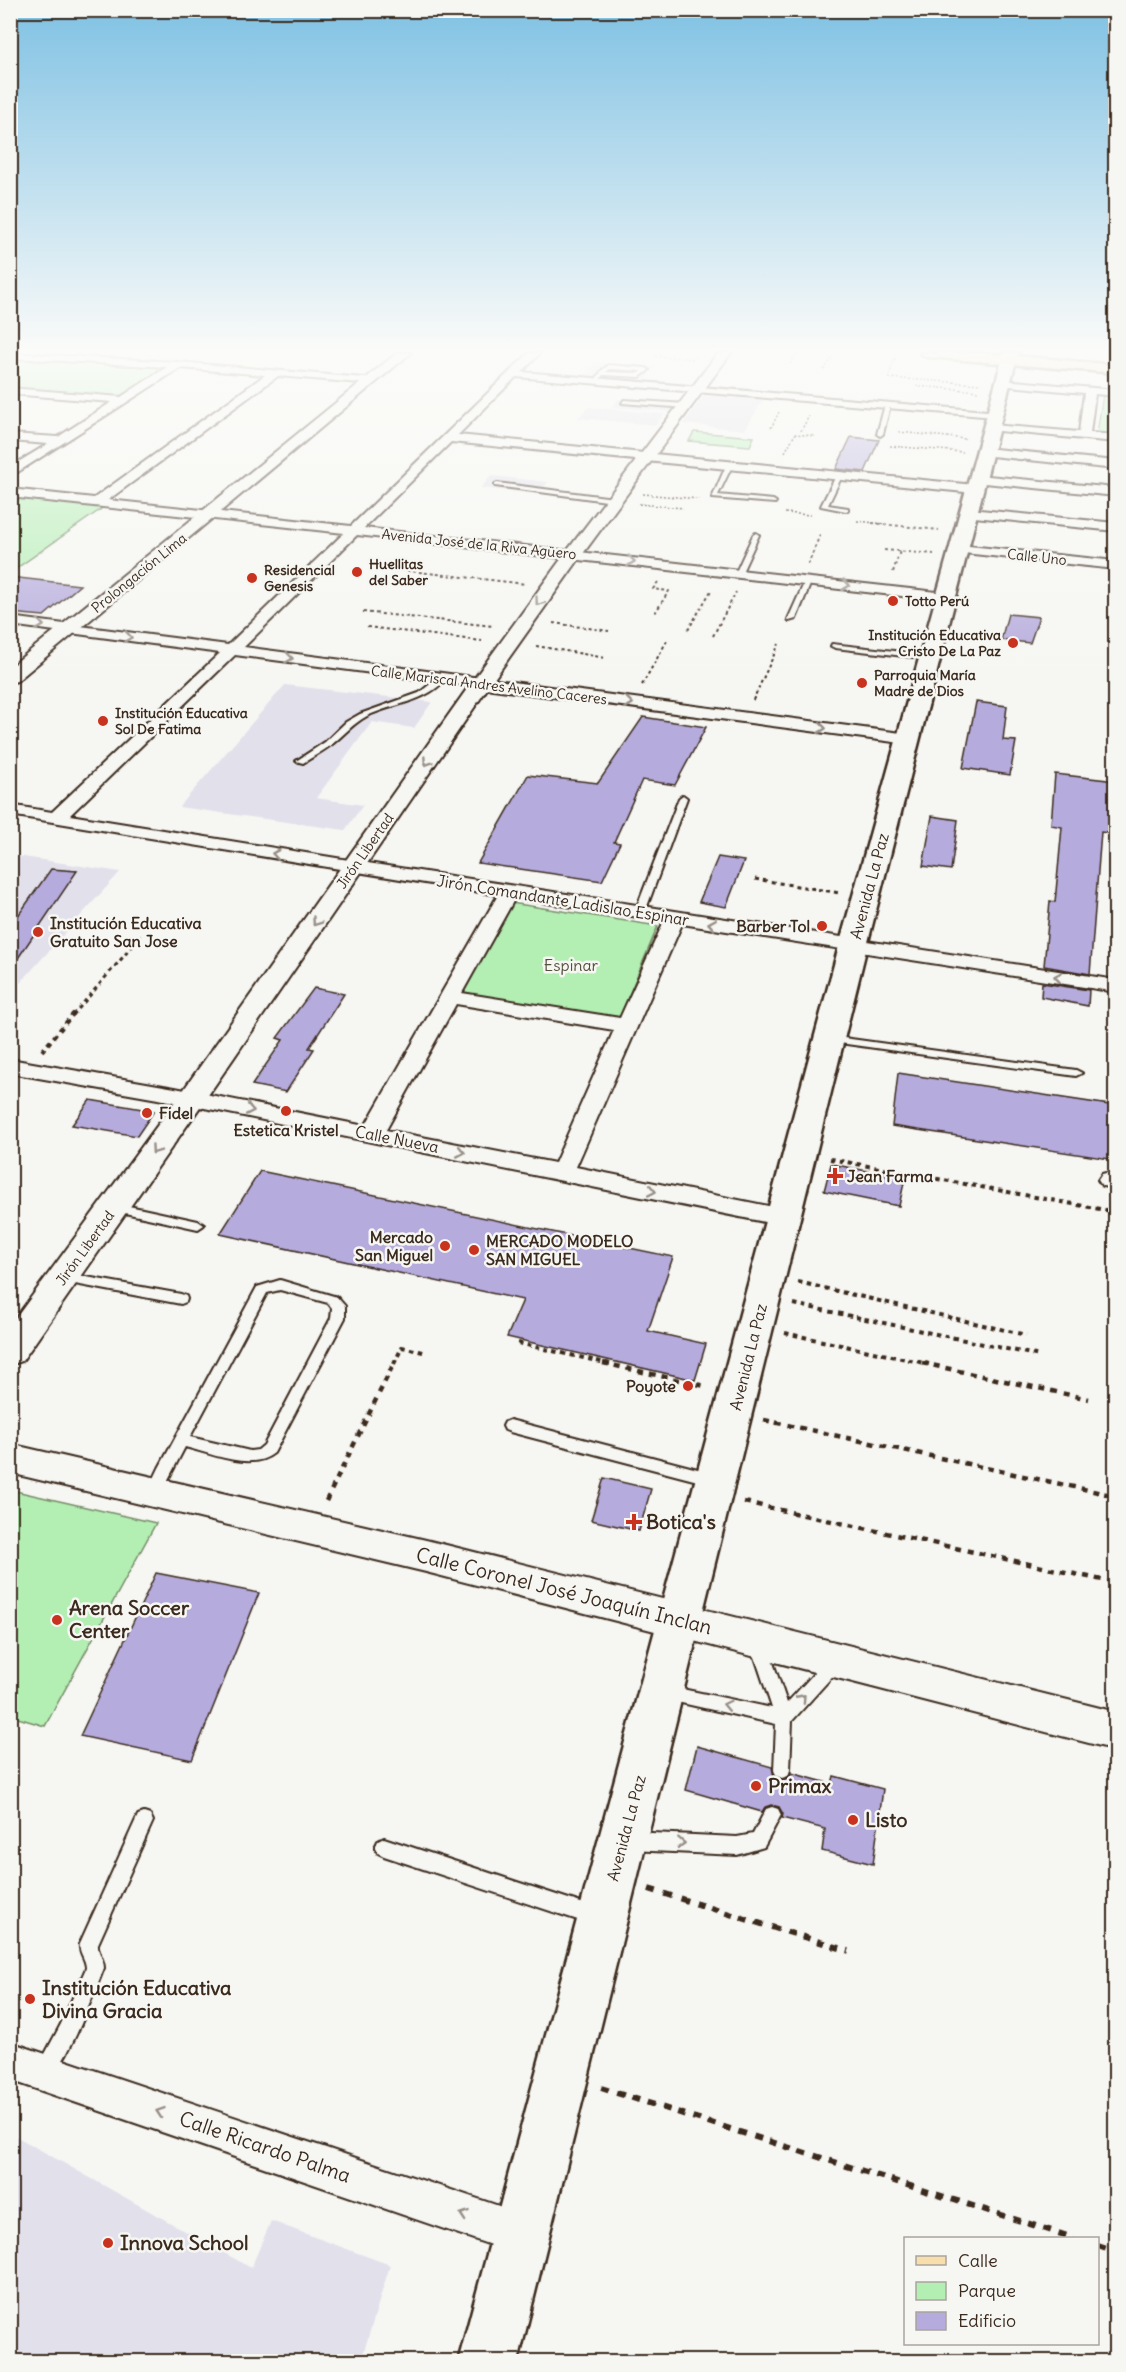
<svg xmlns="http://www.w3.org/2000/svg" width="1126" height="2372" font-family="Delius,sans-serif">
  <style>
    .built { fill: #e2e0eb }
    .green { fill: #b3eeb3; stroke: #778c68; stroke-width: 1.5 }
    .building { fill: #b5abdc; stroke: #3b2a1e; stroke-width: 1.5 }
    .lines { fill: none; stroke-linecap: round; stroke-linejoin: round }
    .service-casing { stroke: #3b2a1e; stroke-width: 4 }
    .minor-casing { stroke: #3b2a1e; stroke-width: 4 }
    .tertiary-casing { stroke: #3b2a1e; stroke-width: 4 }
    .secondary-casing { stroke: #3b2a1e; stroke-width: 5 }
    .primary-casing { stroke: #3b2a1e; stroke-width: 5 }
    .path-far5 { stroke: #3b2a1e; stroke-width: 1.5; stroke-dasharray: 2 2; stroke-linecap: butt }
    .path-far4 { stroke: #3b2a1e; stroke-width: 2; stroke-dasharray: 3 3; stroke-linecap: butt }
    .path-far3 { stroke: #3b2a1e; stroke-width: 3; stroke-dasharray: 4 4; stroke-linecap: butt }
    .path-far2 { stroke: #3b2a1e; stroke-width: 4; stroke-dasharray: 4.5 4.5; stroke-linecap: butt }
    .path-far1 { stroke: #3b2a1e; stroke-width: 4.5; stroke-dasharray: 6 6; stroke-linecap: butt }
    .path { stroke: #3b2a1e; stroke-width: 6; stroke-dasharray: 8 8; stroke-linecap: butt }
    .service { fill: #f6f6f2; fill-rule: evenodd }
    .minor { fill: #f6f6f2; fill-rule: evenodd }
    .tertiary { fill: #f6f6f2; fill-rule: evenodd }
    .secondary { fill: #f6f6f2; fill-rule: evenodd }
    .primary { fill: #f8deab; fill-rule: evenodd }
    .oneway { stroke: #989088 }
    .poi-dot { fill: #c8321e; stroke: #f6f6f2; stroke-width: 2 }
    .labels { text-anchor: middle; stroke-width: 5; stroke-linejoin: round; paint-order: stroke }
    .far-street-label { font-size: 14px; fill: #3b2a1e; stroke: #f6f6f2 }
    .far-poi-label { font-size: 14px; font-weight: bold; fill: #3b2a1e; stroke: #f6f6f2; text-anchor: start }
    .street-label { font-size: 16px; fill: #3b2a1e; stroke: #f6f6f2 }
    .poi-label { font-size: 16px; font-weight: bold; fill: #3b2a1e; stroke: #f6f6f2; text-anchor: start }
    .park-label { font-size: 16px; fill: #53513c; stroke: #f6f6f2 }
    .near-poi-label { font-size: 20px; font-weight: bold; fill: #3b2a1e; stroke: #f6f6f2; text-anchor: start }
    .near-street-label { font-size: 20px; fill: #3b2a1e; stroke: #f6f6f2 }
  </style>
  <rect width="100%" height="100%" fill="#f6f6f2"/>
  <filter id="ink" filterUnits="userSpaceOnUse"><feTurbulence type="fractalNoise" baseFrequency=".0167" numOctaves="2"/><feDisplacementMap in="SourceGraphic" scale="12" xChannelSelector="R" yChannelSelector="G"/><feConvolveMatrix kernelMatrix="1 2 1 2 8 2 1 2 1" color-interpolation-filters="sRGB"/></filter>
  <g filter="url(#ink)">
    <path class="built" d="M594,362L655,366L645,381L584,376Z
      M706,393L764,398L745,430L683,424Z
      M618,399L678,403L673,412L612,407Z
      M588,407L664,414L656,425L578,418Z
      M491,476L548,482L539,494L481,488Z
      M285,685L432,702L414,728L372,722L316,798L363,805L345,830L179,807Z
      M11,855L120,872L11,993Z
      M10,2133L251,2268L271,2221L390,2265L361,2361H11Z"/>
    <path class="green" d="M10,357L160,365L166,368L124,396L112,397L11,390Z
      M1103,394L1115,395V436L1097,434Z
      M694,432L754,437L750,446L689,441Z
      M11,498L104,507L11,572Z
      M511,903L658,926L616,1026L457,999Z
      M11,1490L156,1523L45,1726L11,1716Z"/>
    <path class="building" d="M851,437L879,440L865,472L836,469Z
      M10,577L80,585L44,616L10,613Z
      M1008,614L1039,617L1030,643L1001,640Z
      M976,702L1007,706L1003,740L1016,741L1010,775L963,768Z
      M643,717L706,727L675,785L642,780L614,842L620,843L602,881L478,863L528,775L598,783Z
      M1055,774L1116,781V834L1101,832L1090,974L1044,966L1050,901L1055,902L1062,827L1051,825Z
      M932,816L958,820L951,870L923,866Z
      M718,857L744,861L726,907L699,902Z
      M51,869L77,871L10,970V927Z
      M1042,983L1089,990L1088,1006L1041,997Z
      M314,988L344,994L309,1048L314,1049L286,1092L252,1085L283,1040L277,1038Z
      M898,1073L1116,1106V1160L892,1126Z
      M90,1100L154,1111L137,1136L72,1125Z
      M831,1164L905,1178L899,1206L824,1191Z
      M260,1171L673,1257L648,1331L706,1344L695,1380L507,1337L523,1300L220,1234Z
      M604,1478L651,1489L639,1531L591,1520Z
      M156,1573L259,1593L192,1760L80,1736Z
      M697,1746L772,1767L774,1777L781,1780L789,1778L791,1773L832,1784L834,1776L883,1789L873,1864L822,1851L825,1829L782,1818L783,1814L779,1807L771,1805L765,1807L762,1812L686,1790Z"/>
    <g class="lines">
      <g class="service-casing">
        <path id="service" d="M609,365L646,368L649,370L640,377L603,375L598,382H594L602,370ZM610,369L641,371L639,373L606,372Z
          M624,400L686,404L689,406L686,408L622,403Z
          M885,405L890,406L883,434L880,436L877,434Z
          M729,464L732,466L718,495L773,500L776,502L775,503L712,498L726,466Z
          M839,474L842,476L828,505L848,508V510L846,511L821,506L836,476Z
          M497,483L614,498L617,500L614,502L495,486V484Z
          M756,533L759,535L742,572L737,573L736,572L753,535Z
          M806,579L812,580L796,619L789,621L788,619Z
          M832,644L930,655L934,657L930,659L835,648L831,646Z
          M439,677L446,679C425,703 395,703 367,716C352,724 343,736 331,745C322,752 312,757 303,763L296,761L325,742L346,722L360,714L419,693Z
          M683,795L687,798L645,912L643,914H637L635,912L679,798Z
          M829,1036L1076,1070L1082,1073L1076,1076L825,1041L824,1039Z
          M115,1203L198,1221L204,1225L198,1229L111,1210L109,1207L111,1204Z
          M64,1273L181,1294L186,1296L187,1299L186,1302L181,1304L59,1281L58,1278L59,1275Z
          M280,1280L337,1297L345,1306V1318L274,1453C252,1472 210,1453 185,1447L160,1495L155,1497L150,1495L148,1491L159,1468L257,1287ZM280,1290L328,1303L332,1308L331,1318L264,1445L258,1450L250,1451L190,1437L267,1293Z
          M510,1420L713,1473L718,1475L720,1479L718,1483L713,1485L510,1432L505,1430L503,1426L505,1422Z
          M759,1638L765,1640L767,1645L787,1703L827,1659L833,1657L839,1659L841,1664L839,1669L792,1721L790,1770L788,1776L782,1778L776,1776L774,1770L776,1724L668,1700L662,1698L660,1693L662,1688L668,1686L772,1708L751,1645L753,1640Z
          M772,1807L778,1809L781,1815L764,1847L737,1855L630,1850L624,1847L621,1841L624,1835L630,1832L737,1837L753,1834L766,1809Z
          M144,1813L150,1815L153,1821L98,1944C97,1952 104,1959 104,1968C95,1990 65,2071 47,2079L40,2076L37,2069L61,2024L86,1968C86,1958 78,1953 80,1943L138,1815Z
          M384,1838L593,1907L599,1910L602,1916L599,1922L593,1925L384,1856L378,1853L375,1847L378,1841Z"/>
      </g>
      <g class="minor-casing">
        <path id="minor" d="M10,353L178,362L376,379L377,381L372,384L278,376L108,500L351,526L529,353H540L522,372L999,412L1001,414L995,417L516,377L458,435L975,485L981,489L975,493L451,442L364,528L946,593L953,597L946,601L357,535L244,647L909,734L915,735L917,739L915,743L909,744L235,655L70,815L355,861L1116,980V992L682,924L576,1167L793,1211L796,1217L793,1223L784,1226L175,1102L10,1073V1059L175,1088L365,1126L498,895L10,815V805L52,812L220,653L10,625V617L228,645L344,533L10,497V489L94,498L265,375L180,368L10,477V467L48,444L10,441V434L58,437L112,402L10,394V388L121,397L167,367L10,358ZM515,898L664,921L620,1018L462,993ZM456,1004L614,1030L555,1163L386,1130Z
          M1003,380L1116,390V396L1095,394L1090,433L1116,435V442L988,430V426L992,425L1079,432L1084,393L999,385L998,383Z
          M985,448L1116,461V469L981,455L979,452Z
          M978,475L1116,488V496L974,482L972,479Z
          M969,509L1116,523V531L964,516L963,513Z
          M959,545L1116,561V569L954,552L952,549Z
          M1110,1172H1116V1188L1102,1186L1098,1180L1102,1174Z
          M10,2042L520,2213L535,2219L541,2234L535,2249L520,2255L10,2080Z"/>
      </g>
      <g class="tertiary-casing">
        <path id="tertiary" d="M397,353H411L17,681L10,683V667Z
          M718,353H731L579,559L489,686L202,1104L22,1361L10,1365V1326L182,1092L474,679L567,551Z
          M10,1444L426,1540L1116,1712V1750L426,1572L10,1473Z"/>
      </g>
      <g class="secondary-casing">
        <path id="secondary" d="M1004,353H1018L867,946L518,2362H458L839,946Z"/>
      </g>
      <g class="primary-casing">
        <path id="primary" d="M920,353H983L1116,365V373L927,357Z"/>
      </g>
      <path class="path-far5" d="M655,356L696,359
        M790,364L797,353
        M824,370L835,353
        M889,375L897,353
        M889,378L981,384
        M916,386L979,391
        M771,428L779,412
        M801,431L809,416
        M899,432L966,439
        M890,446L963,452
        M785,452L795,434L815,436
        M643,494L699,499
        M639,504L683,508
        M785,513L810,515
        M857,521L885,524"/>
      <path class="path-far4" d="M872,523L939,530
        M884,550L934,554
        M808,565L821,532
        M401,570L526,584
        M893,572L900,551
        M363,612L493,626
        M655,613L669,591L653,589L658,582
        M553,623L609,631
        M367,627L482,641
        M688,630L712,589
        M713,636L736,592
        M536,646L606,658
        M642,685L668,639
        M753,700L779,644"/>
      <path class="path-far3" d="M755,879L840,893
        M73,1015L141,936"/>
      <path class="path-far2" d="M42,1051L74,1013
        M830,1159L1116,1212
        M798,1282L1026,1335
        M794,1304L1040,1356
        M785,1333L929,1364
        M518,1343L610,1364
        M394,1364L402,1347L427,1353"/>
      <path class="path-far1" d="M603,1363L705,1386
        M922,1363L1089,1399
        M764,1420L1116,1496
        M326,1501L394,1363
        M744,1502L1116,1583"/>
      <path class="path" d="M649,1889L849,1951
        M601,2088L1074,2238
        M1098,2246L1116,2252"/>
      <use href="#service" class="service"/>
      <use href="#minor" class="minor"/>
      <use href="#tertiary" class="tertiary"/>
      <use href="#secondary" class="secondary"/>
      <use href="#primary" class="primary"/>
    </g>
    <defs><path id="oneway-chevron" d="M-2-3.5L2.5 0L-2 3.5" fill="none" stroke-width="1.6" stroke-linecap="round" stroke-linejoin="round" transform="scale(1.5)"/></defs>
    <g class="oneway">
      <use href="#oneway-chevron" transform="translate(631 561) rotate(6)"/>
      <use href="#oneway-chevron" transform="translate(846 585) rotate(7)"/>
      <use href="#oneway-chevron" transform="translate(539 602) rotate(126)"/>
      <use href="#oneway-chevron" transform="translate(40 625) rotate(7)"/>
      <use href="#oneway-chevron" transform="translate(128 637) rotate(8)"/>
      <use href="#oneway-chevron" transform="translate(289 658) rotate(8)"/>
      <use href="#oneway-chevron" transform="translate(629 703) rotate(7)"/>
      <use href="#oneway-chevron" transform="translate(822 728) rotate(7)"/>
      <use href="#oneway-chevron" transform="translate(427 762) rotate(124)"/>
      <use href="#oneway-chevron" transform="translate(276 854) rotate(-170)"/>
      <use href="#oneway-chevron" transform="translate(316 922) rotate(125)"/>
      <use href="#oneway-chevron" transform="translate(712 924) rotate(-171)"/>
      <use href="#oneway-chevron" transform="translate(1058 977) rotate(-171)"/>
      <use href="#oneway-chevron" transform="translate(250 1110) rotate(11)"/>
      <use href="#oneway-chevron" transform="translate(155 1150) rotate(125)"/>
      <use href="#oneway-chevron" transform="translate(461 1152) rotate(11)"/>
      <use href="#oneway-chevron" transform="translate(652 1191) rotate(11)"/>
      <use href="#oneway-chevron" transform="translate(802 1698) rotate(-48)"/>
      <use href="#oneway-chevron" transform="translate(727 1705) rotate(-168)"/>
      <use href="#oneway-chevron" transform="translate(681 1843) rotate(3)"/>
      <use href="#oneway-chevron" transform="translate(160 2112) rotate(-161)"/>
      <use href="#oneway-chevron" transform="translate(464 2215) rotate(-161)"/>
    </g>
  </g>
  <linearGradient id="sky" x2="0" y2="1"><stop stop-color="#7fc1e3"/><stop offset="0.51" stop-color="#fbfbf9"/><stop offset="1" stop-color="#fbfbf9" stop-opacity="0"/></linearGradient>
  <rect width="1126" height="686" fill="url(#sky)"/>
  <g class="poi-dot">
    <circle cx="357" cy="572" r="6"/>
    <circle cx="252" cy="578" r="6"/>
    <circle cx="893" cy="601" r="6"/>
    <circle cx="1013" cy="643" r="6"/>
    <circle cx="862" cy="683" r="6"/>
    <circle cx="103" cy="721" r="6"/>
    <circle cx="822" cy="926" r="6"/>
    <circle cx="38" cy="932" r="6"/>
    <circle cx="286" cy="1111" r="6"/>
    <circle cx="147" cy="1113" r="6"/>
    <path d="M832 1167h6v6h6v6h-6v6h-6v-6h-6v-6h6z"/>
    <circle cx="445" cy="1246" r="6"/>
    <circle cx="474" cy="1250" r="6"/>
    <circle cx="688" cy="1386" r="6"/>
    <path d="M631 1513h6v6h6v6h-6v6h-6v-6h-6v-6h6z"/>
    <circle cx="57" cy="1620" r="6"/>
    <circle cx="756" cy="1786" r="6"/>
    <circle cx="853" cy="1820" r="6"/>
    <circle cx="30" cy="1999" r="6"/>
    <circle cx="108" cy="2243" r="6"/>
  </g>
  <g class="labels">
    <g class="far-street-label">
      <text transform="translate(479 544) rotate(6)" y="5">Avenida José de la Riva Agüero</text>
      <text transform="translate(1037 557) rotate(6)" y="5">Calle Uno</text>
      <text transform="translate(139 573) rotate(-39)" y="5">Prolongación Lima</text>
      <text transform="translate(489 685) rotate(7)" y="5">Calle Mariscal Andres Avelino Caceres</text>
      <text transform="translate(365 851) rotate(-55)" y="5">Jirón Libertad</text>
      <text transform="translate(85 1248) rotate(-54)" y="5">Jirón Libertad</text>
    </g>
    <g class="far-poi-label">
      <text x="369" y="569">Huellitas<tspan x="369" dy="16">del Saber</tspan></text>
      <text x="264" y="575">Residencial<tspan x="264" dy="16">Genesis</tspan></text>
      <text x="905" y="606">Totto Perú</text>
      <text x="1001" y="640" text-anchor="end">Institución Educativa<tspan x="1001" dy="16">Cristo De La Paz</tspan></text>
      <text x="874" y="680">Parroquia María<tspan x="874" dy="16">Madre de Dios</tspan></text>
      <text x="115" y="718">Institución Educativa<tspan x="115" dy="16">Sol De Fatima</tspan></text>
    </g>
    <g class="street-label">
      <text transform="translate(869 886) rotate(-75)" y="6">Avenida La Paz</text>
      <text transform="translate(563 900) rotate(9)" y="6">Jirón Comandante Ladislao Espinar</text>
      <text transform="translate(397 1139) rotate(11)" y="6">Calle Nueva</text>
      <text transform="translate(748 1357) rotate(-76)" y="6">Avenida La Paz</text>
      <text transform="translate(626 1828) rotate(-75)" y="6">Avenida La Paz</text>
    </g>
    <g class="poi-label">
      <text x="50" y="929">Institución Educativa<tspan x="50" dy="18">Gratuito San Jose</tspan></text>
      <text x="810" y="932" text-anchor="end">Barber Tol</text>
      <text x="159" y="1119">Fidel</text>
      <text x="286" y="1136" text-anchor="middle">Estetica Kristel</text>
      <text x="847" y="1182">Jean Farma</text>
      <text x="433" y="1243" text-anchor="end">Mercado<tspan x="433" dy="18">San Miguel</tspan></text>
      <text x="486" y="1247">MERCADO MODELO<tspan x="486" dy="18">SAN MIGUEL</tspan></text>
      <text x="676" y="1392" text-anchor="end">Poyote</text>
    </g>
    <g class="park-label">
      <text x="571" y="971">Espinar</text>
    </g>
    <g class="near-poi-label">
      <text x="646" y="1529">Botica's</text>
      <text x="69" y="1615">Arena Soccer<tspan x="69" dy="23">Center</tspan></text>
      <text x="768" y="1793">Primax</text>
      <text x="865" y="1827">Listo</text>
      <text x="42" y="1995">Institución Educativa<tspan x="42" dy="23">Divina Gracia</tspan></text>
      <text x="120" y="2250">Innova School</text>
    </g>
    <g class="near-street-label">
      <text transform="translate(564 1591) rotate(14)" y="7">Calle Coronel José Joaquín Inclan</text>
      <text transform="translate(265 2147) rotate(19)" y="7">Calle Ricardo Palma</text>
    </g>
  </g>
  <rect width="1126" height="2372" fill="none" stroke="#f6f6f2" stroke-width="36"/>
  <rect x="18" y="18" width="1090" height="2336" fill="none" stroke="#3b2a1e" stroke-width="2" filter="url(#ink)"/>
  <rect x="904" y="2237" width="195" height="108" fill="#f6f6f2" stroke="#aba49d" stroke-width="1.5"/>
  <rect x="916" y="2256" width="30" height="9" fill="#f8deab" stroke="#aba49d" stroke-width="1.5"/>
  <text x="958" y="2267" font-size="18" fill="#3b2a1e">Calle</text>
  <rect x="916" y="2282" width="30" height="18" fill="#b3eeb3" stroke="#aba49d" stroke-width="1.5"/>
  <text x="958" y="2297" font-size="18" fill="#3b2a1e">Parque</text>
  <rect x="916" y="2312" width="30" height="18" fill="#b5abdc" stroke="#aba49d" stroke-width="1.5"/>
  <text x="958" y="2327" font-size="18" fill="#3b2a1e">Edificio</text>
</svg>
